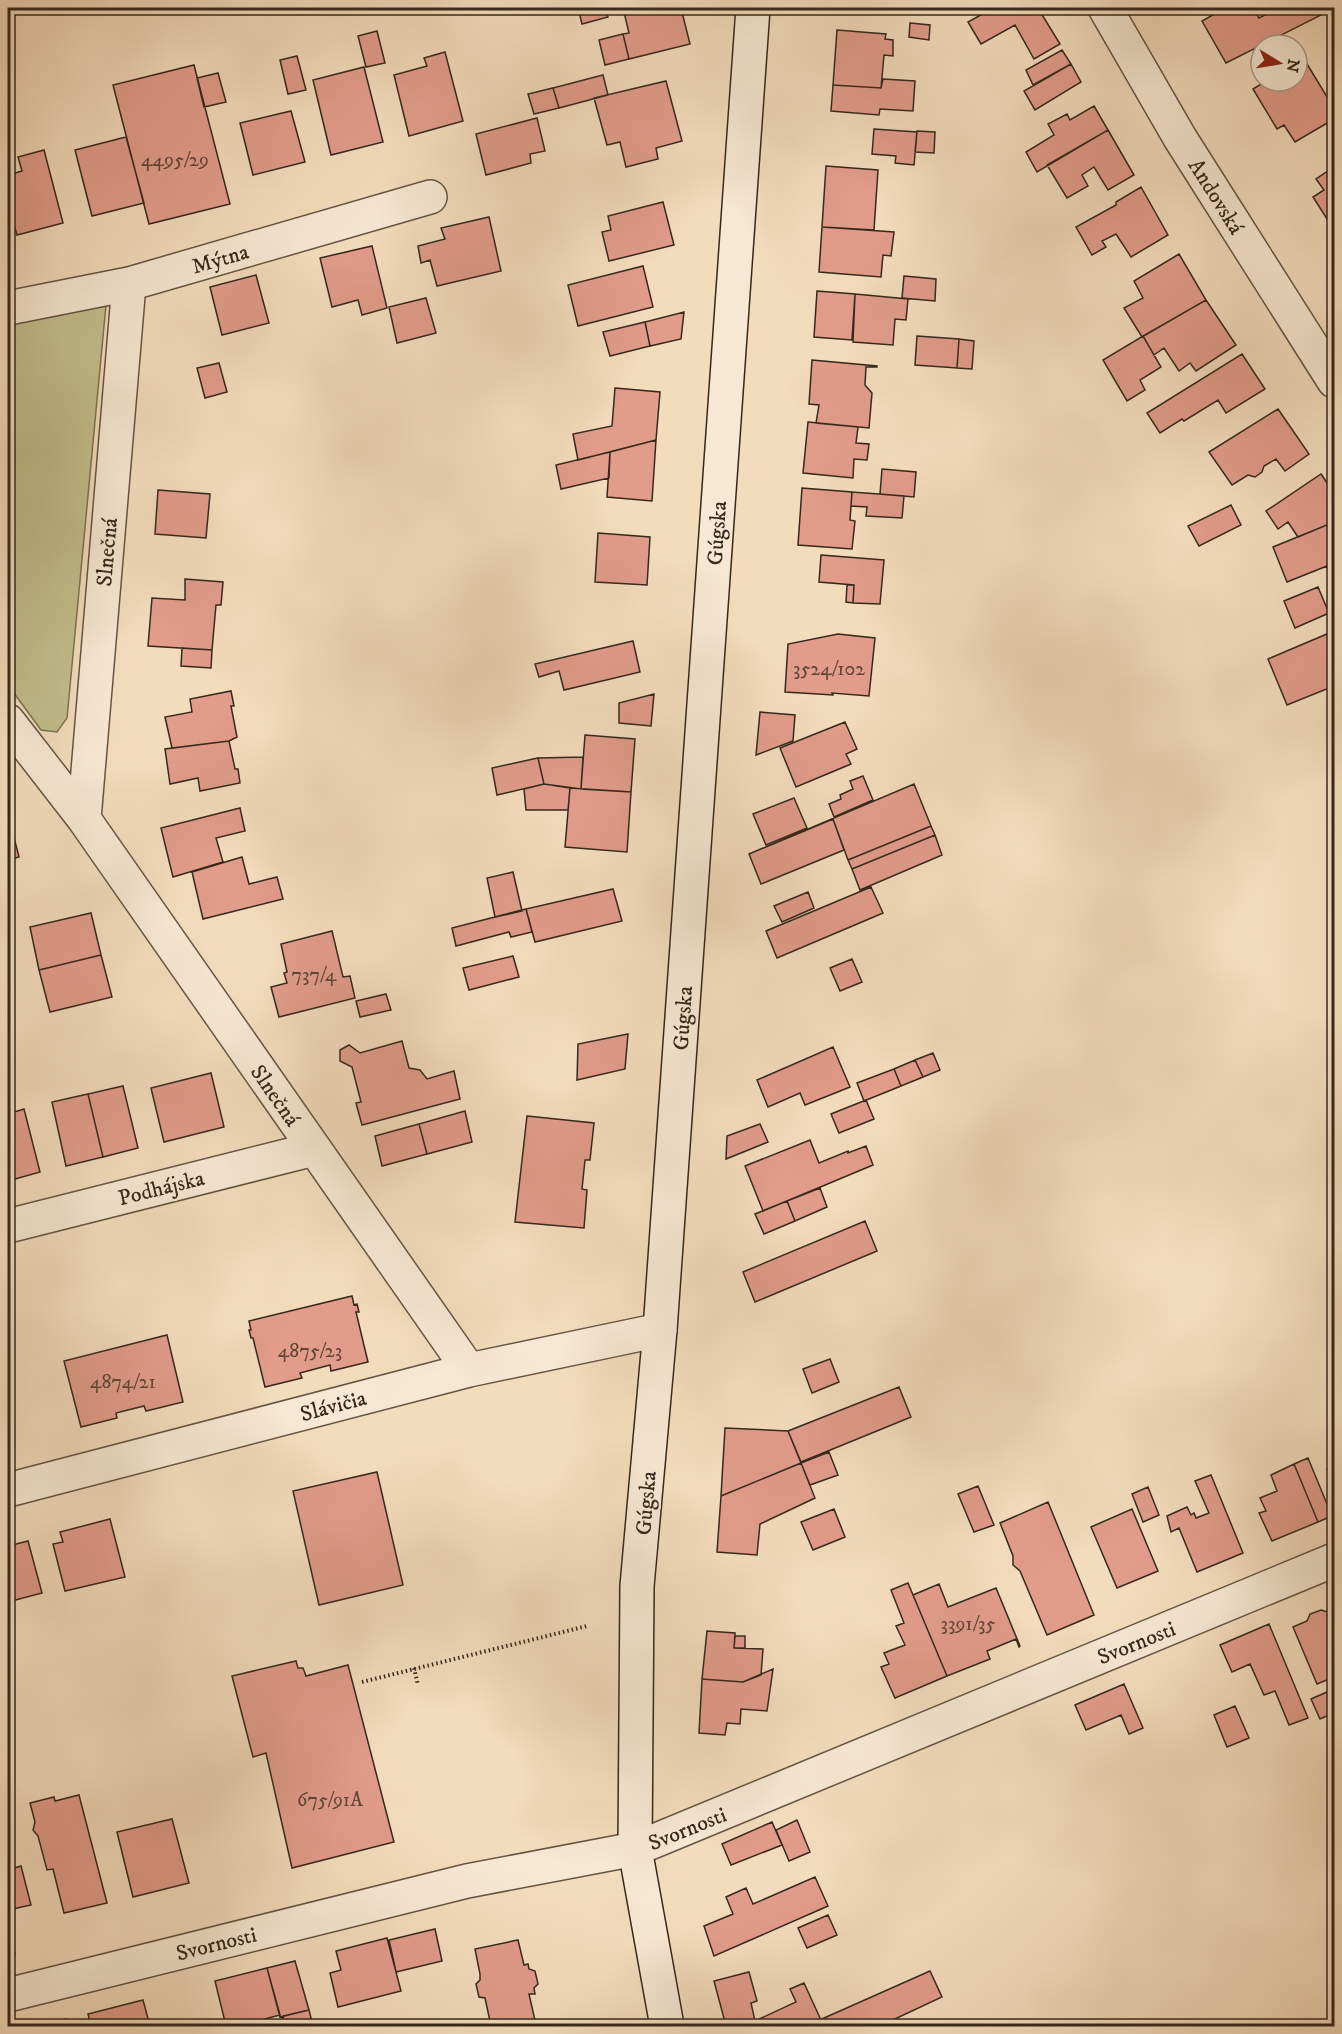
<svg xmlns="http://www.w3.org/2000/svg" width="1342" height="2034" font-family="'IM FELL DW Pica',serif">
  <style>
    .green { fill: #c2be8c; stroke: #7c7354; stroke-width: 1.5 }
    .building { fill: #e19c8a; stroke: #36281b; stroke-width: 1.5 }
    .lines { fill: none; stroke-linecap: round; stroke-linejoin: round }
    .street-casing { stroke: #655543; stroke-width: 36 }
    .secondary-casing { stroke: #36281b; stroke-width: 36 }
    .path { stroke: #36281b; stroke-width: 4; stroke-dasharray: 1.5 3; stroke-linecap: butt }
    .street { stroke: #f7e8d3; stroke-width: 33 }
    .secondary { stroke: #f7e8d3; stroke-width: 33 }
    .labels { text-anchor: middle; stroke-width: 4.5; stroke-linejoin: round; paint-order: stroke }
    .number-label { font-size: 20px; fill: #614537 }
    .street-label { font-size: 22px; fill: #36281b; stroke: #f7e8d3 }
  </style>
  <rect width="100%" height="100%" fill="#f3dcbc"/>
  <filter id="stains"><feTurbulence type="fractalNoise" baseFrequency=".00333" numOctaves="4"/><feColorMatrix values="0 0 0 0 .2 0 0 0 0 .09 0 0 0 0 .02 0 0 0 .5 -.17"/></filter>
  <radialGradient id="worn" r=".72"><stop offset=".6" stop-color="#630" stop-opacity="0"/><stop offset="1" stop-color="#630" stop-opacity=".3"/></radialGradient>
  <path class="green" d="M106,305L67,718L57,732L41,730L8,685V325Z"/>
  <path class="building" d="M578,8H606L608,17L582,24Z
    M623,8H681L690,44L629,59L623,34L629,33Z
    M993,8H1038L1060,44L1034,59L1015,25L981,44L968,22Z
    M1225,8H1253L1259,18L1279,8H1325L1327,12L1226,63L1202,21Z
    M910,23L930,25L929,40L909,37Z
    M837,30L886,34L885,39L893,40V56L884,55L881,88L833,85Z
    M377,31L385,63L366,67L358,36Z
    M623,34L629,59L605,65L599,40Z
    M1062,50L1071,64L1033,85L1026,70Z
    M445,52L463,121L409,136L394,75L427,66L424,58Z
    M297,56L306,90L288,94L280,60Z
    M1304,59L1327,97L1334,92V119L1295,142L1284,125L1277,129L1253,89L1266,81H1297V63Z
    M1071,64L1081,82L1035,110L1024,91Z
    M194,65L230,204L149,224L113,85Z
    M364,67L383,142L331,155L313,80Z
    M218,73L226,102L204,107L197,78Z
    M603,75L608,95L559,108L553,88Z
    M883,79L915,81L913,111L880,109L879,115L831,111L833,85L881,88Z
    M666,81L682,141L656,148L658,159L626,167L620,142L607,145L594,98Z
    M553,88L559,108L534,114L528,94Z
    M1094,106L1108,130L1037,172L1026,152L1054,135L1048,124L1067,114L1070,120Z
    M291,111L305,162L253,175L240,123Z
    M537,118L545,151L530,154L531,163L486,175L476,134Z
    M874,129L917,132L914,165L895,163L896,156L872,154Z
    M1108,130L1134,175L1108,190L1094,167L1082,175L1088,186L1067,198L1047,165Z
    M917,131L935,132L934,153L915,152Z
    M126,137L144,203L92,216L75,150Z
    M44,150L63,223L17,235L8,203V175L22,171L18,157Z
    M826,166L878,170L874,230L822,227Z
    M1334,167V230L1313,197L1324,190L1316,179Z
    M1141,187L1168,235L1131,257L1116,234L1102,241L1106,247L1092,255L1076,227L1116,205V202Z
    M663,202L674,245L609,261L602,232L611,230L608,216Z
    M489,217L501,271L437,286L430,260L421,263L418,246L445,239L441,228Z
    M822,227L894,232L891,256L883,255L881,277L819,272Z
    M372,246L387,308L362,315L358,300L332,307L320,258Z
    M1179,254L1206,300L1142,337L1124,308L1143,298L1134,281Z
    M643,266L653,307L578,326L568,285Z
    M256,275L269,323L222,335L210,287Z
    M904,276L936,279L935,301L902,298Z
    M817,291L855,294L852,340L814,337Z
    M855,294L908,299L906,320L895,319L893,345L853,342Z
    M426,298L436,333L397,343L389,307Z
    M1206,300L1236,345L1196,371L1190,363L1179,371L1164,348L1154,355L1143,336Z
    M684,312L681,339L650,346L645,322Z
    M645,322L650,346L610,356L603,332Z
    M917,336L959,339L957,368L915,365Z
    M1143,336L1161,367L1140,380L1145,390L1127,401L1103,360Z
    M959,339L974,341L972,369L957,368Z
    M1242,354L1265,389L1226,413L1218,400L1184,421L1182,419L1160,433L1147,413Z
    M812,360L877,366V367H866L865,385L872,393L869,428L816,423L819,405L809,404Z
    M219,363L227,392L205,398L197,368Z
    M615,388L660,392L656,440L578,460L573,434L612,426Z
    M1278,409L1309,454L1285,471L1276,459L1264,466L1262,472L1255,477L1248,475L1232,485L1209,452Z
    M808,422L858,427L856,443L869,444L867,460L854,459L853,478L803,473Z
    M656,440L652,501L607,497L610,452Z
    M610,452L609,478L561,489L556,465Z
    M882,469L916,472L914,497L880,494Z
    M1321,474L1334,493V522L1298,537L1288,522L1278,529L1266,511Z
    M802,488L852,492L850,520L855,521L852,549L798,545Z
    M158,490L210,494L206,538L155,534Z
    M852,492L904,496L902,518L866,516L867,507L851,506Z
    M1231,505L1241,525L1199,546L1188,526Z
    M1334,522V578L1327,566L1287,582L1273,547Z
    M598,533L650,537L647,585L595,582Z
    M821,555L884,560L880,604L853,603L854,585L819,582Z
    M185,579L223,582L221,605H216L212,650L148,646L152,598L185,600Z
    M847,585H854L853,603L846,602Z
    M1318,587L1329,613L1295,628L1284,601Z
    M1334,631V686L1287,705L1268,659Z
    M838,634L875,638L869,696L832,693L833,695L785,692L788,644Z
    M633,641L640,672L564,690L559,671L539,677L535,664Z
    M182,648L212,650L211,668L181,666Z
    M231,691L234,706H231L237,737L229,741L172,748L165,717L192,712L190,699Z
    M654,694L651,726L619,723V703Z
    M760,712L795,715L793,741L756,755Z
    M845,722L857,749L846,754L851,764L796,787L780,748Z
    M585,735L635,739L631,792L581,789Z
    M229,741L235,769H238L240,783L200,791L198,778L170,784L165,749Z
    M583,757L581,789L544,784L538,758Z
    M538,758L544,784L497,795L492,768Z
    M863,776L873,800L834,817L829,804L841,799L840,795L853,789L850,781Z
    M544,784L570,788L568,810H526L524,789Z
    M914,784L931,826L848,860L833,819L749,854Z
    M570,788L631,792L627,852L565,847Z
    M794,798L807,828L766,845L753,814Z
    M240,808L245,831L216,838L223,862L173,877L161,828Z
    M8,814L19,857L8,860Z
    M833,819L844,850L761,884L749,854Z
    M931,826L935,835L852,869L848,860Z
    M935,835L942,855L860,890L852,869Z
    M242,857L249,884L277,877L283,899L203,919L192,872Z
    M513,872L522,911L495,917L487,878Z
    M871,887L883,913L777,958L766,931Z
    M613,889L622,921L535,942L526,909Z
    M808,892L814,908L782,922L774,906Z
    M526,909L532,932L511,937L509,932L456,946L452,928Z
    M91,913L101,955L39,970L30,927Z
    M332,931L343,977L350,976L355,998L279,1017L271,987L287,983L284,973L287,972L281,944Z
    M101,955L112,997L50,1012L39,970Z
    M513,956L519,977L469,990L463,968Z
    M852,959L862,982L840,991L830,968Z
    M386,994L391,1010L360,1017L356,1001Z
    M628,1034L625,1069L577,1080L578,1044Z
    M402,1041L409,1068L420,1070L427,1079L454,1071L460,1099L362,1125L356,1103L361,1102L352,1067L340,1061V1050L349,1045L360,1053Z
    M833,1047L850,1087L805,1105L800,1093L768,1107L757,1080Z
    M933,1053L940,1070L923,1077L915,1060Z
    M915,1060L923,1077L901,1086L894,1069Z
    M894,1069L901,1086L864,1101L857,1083Z
    M211,1073L224,1127L164,1142L151,1088Z
    M123,1086L138,1148L103,1157L88,1094Z
    M88,1094L103,1157L66,1166L52,1102Z
    M866,1100L874,1119L839,1133L831,1114Z
    M24,1109L40,1172L8,1181V1114Z
    M465,1111L472,1142L427,1154L419,1124Z
    M527,1116L594,1123L590,1160H585L582,1189L587,1190L584,1228L515,1222Z
    M419,1124L427,1154L382,1166L375,1136Z
    M760,1124L768,1142L726,1159L727,1136Z
    M810,1140L819,1163L848,1151V1153L866,1146L873,1165L763,1211L745,1166Z
    M820,1188L827,1207L795,1221L787,1201Z
    M787,1201L795,1221L764,1234L755,1214Z
    M865,1221L877,1251L755,1302L743,1272Z
    M352,1296L354,1305L357,1304L359,1312H356L368,1362L331,1371L330,1365L300,1373L302,1378L265,1387L253,1338H251L249,1330H251L249,1321Z
    M167,1335L183,1402L146,1411L144,1406L116,1413L117,1418L81,1427L64,1361Z
    M830,1359L839,1382L812,1393L803,1369Z
    M899,1387L911,1417L801,1462L788,1431Z
    M725,1428L788,1431L801,1463L721,1496Z
    M829,1452L838,1475L810,1485L801,1463Z
    M1308,1458L1332,1516L1318,1522L1294,1464Z
    M801,1463L815,1498L760,1524L757,1555L717,1552L721,1496Z
    M1294,1464L1318,1522L1272,1541L1259,1513L1266,1511L1260,1498L1277,1491L1271,1475Z
    M1334,1466V1487L1327,1469Z
    M377,1472L403,1585L319,1605L293,1491Z
    M1211,1475L1243,1553L1197,1572L1179,1528L1171,1532L1167,1516L1187,1507L1191,1515L1194,1513L1196,1518L1209,1513L1195,1481Z
    M978,1486L994,1525L974,1532L958,1494Z
    M1148,1487L1159,1515L1143,1522L1132,1494Z
    M1048,1502L1094,1615L1047,1635L1020,1571L1013,1565V1556L1000,1523Z
    M834,1509L845,1537L813,1550L801,1522Z
    M1132,1509L1158,1571L1117,1588L1091,1527Z
    M110,1519L125,1577L65,1591L53,1544L63,1542L60,1532Z
    M28,1541L42,1593L8,1602V1546Z
    M908,1583L947,1676L895,1698L881,1667L889,1664L884,1653L905,1645L896,1626L904,1623L891,1590Z
    M939,1584L948,1607L996,1588L1020,1646L1019,1647L1016,1639L987,1651L990,1659L947,1676L913,1595Z
    M1321,1610L1328,1612L1334,1626V1677L1317,1684L1293,1627L1307,1621L1310,1614Z
    M1269,1624L1308,1718L1289,1725L1275,1691L1264,1695L1250,1664L1232,1672L1220,1645Z
    M707,1631L735,1633L734,1648L763,1649L761,1675L743,1682L702,1679Z
    M735,1636H745V1648H734Z
    M296,1661L298,1668H303L306,1676L348,1665L394,1842L292,1868L266,1753L253,1757L232,1676Z
    M773,1669L767,1711L741,1709L740,1724L727,1723L725,1735L699,1733L702,1679L743,1682Z
    M1124,1684L1143,1728L1129,1734L1121,1715L1086,1730L1075,1705Z
    M1334,1689V1713L1320,1719L1311,1699Z
    M1235,1706L1249,1738L1227,1747L1214,1715Z
    M79,1795L107,1903L64,1913L53,1869L47,1870L38,1836L33,1830L35,1822L30,1803L54,1797L55,1801Z
    M172,1819L189,1883L133,1897L117,1832Z
    M797,1820L810,1852L789,1861L776,1830Z
    M772,1822L782,1845L731,1865L722,1844Z
    M21,1866L31,1905L8,1910V1870Z
    M815,1877L828,1906L714,1956L704,1926L733,1914L726,1897L746,1888L753,1904Z
    M828,1915L837,1935L807,1948L798,1928Z
    M8,1925L15,1954L8,1956Z
    M435,1929L442,1961L396,1972L389,1940Z
    M387,1938L401,1991L338,2007L330,1973L341,1970L336,1951Z
    M518,1940L524,1965L528,1964L529,1969L535,1971L538,1984L534,1988L535,1994H529L536,2025L542,2024V2026H491L485,1998L479,1997L476,1984L480,1980V1974L475,1949Z
    M295,1961L309,2010L280,2017L267,1968Z
    M267,1968L280,2015L238,2026H226L215,1981Z
    M930,1971L942,1997L880,2026H806Z
    M749,1972L757,2001L751,2003L755,2021L796,2002L790,1989L804,1983L821,2020L806,2026H726L714,1981Z
    M143,2000L150,2026H91L88,2014Z
    M309,2010L313,2026H285L283,2016Z
    M66,2019L68,2026H38Z"/>
  <g class="lines">
    <g class="street-casing">
      <path id="street" d="M1105,8L1180,138L1334,381
        M8,308L129,284L430,197
        M8,721L84,819L469,1370
        M84,819L129,284
        M8,1226L314,1149
        M8,1490L469,1370L660,1330
        M8,1995L467,1881L635,1849L1334,1560"/>
    </g>
    <g class="secondary-casing">
      <path id="secondary" d="M667,2026L635,1849L637,1586L660,1330L753,8"/>
    </g>
    <path class="path" d="M414,1668L418,1685
      M362,1682L587,1626"/>
    <use href="#street" class="street"/>
    <use href="#secondary" class="secondary"/>
  </g>
  <g class="labels">
    <g class="number-label">
      <text x="175" y="166">4495/29</text>
      <text x="829" y="675">3524/102</text>
      <text x="314" y="981">737/4</text>
      <text x="310" y="1357">4875/23</text>
      <text x="123" y="1388">4874/21</text>
      <text x="968" y="1630">3391/35</text>
      <text x="330" y="1806">675/91A</text>
    </g>
    <g class="street-label">
      <text transform="translate(1217 196) rotate(58)" y="8">Andovská</text>
      <text transform="translate(220 258) rotate(-16)" y="8">Mýtna</text>
      <text transform="translate(716 533) rotate(-86)" y="8">Gúgska</text>
      <text transform="translate(106 552) rotate(-85)" y="8">Slnečná</text>
      <text transform="translate(682 1018) rotate(-86)" y="8">Gúgska</text>
      <text transform="translate(276 1095) rotate(55)" y="8">Slnečná</text>
      <text transform="translate(161 1187) rotate(-14)" y="8">Podhájska</text>
      <text transform="translate(333 1405) rotate(-15)" y="8">Slávičia</text>
      <text transform="translate(645 1503) rotate(-85)" y="8">Gúgska</text>
      <text transform="translate(1136 1642) rotate(-22)" y="8">Svornosti</text>
      <text transform="translate(687 1828) rotate(-22)" y="8">Svornosti</text>
      <text transform="translate(216 1943) rotate(-14)" y="8">Svornosti</text>
    </g>
  </g>
  <rect width="1342" height="2034" fill="none" stroke="#f3dcbc" stroke-width="30"/>
  <rect x="9" y="9" width="1324" height="2016" fill="none" stroke="#36281b" stroke-width="3"/>
  <rect x="15" y="15" width="1312" height="2004" fill="none" stroke="#36281b" stroke-width="1.5"/>
  <g transform="translate(1279 63) rotate(101)"><circle r="28" fill="#f7e8d3" stroke="#aa9b89" stroke-width="1.5"/>
  <path d="M0-4.5L10 22L0 15L-10 22Z" fill="#8f2418"/>
  <text y="-9" font-size="16" font-weight="bold" text-anchor="middle" fill="#36281b">N</text>
  </g>
  <rect width="100%" height="100%" filter="url(#stains)"/>
  <rect width="100%" height="100%" fill="url(#worn)"/>
</svg>
